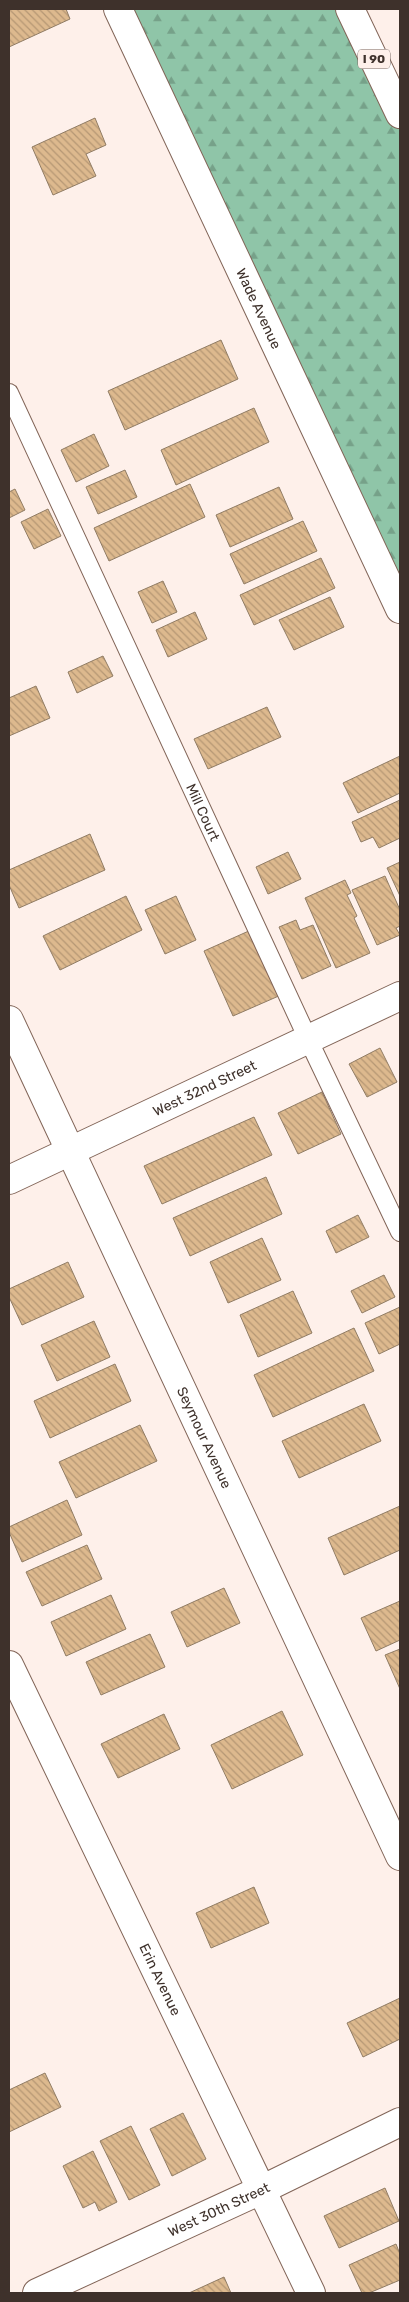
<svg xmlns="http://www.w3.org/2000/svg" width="409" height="2302" font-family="Rubik,sans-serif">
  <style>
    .forest { fill: url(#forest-firs) }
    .building { fill: url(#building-back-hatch); stroke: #907c64 }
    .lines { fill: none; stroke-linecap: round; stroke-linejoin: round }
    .lane-casing { stroke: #826558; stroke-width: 20 }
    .street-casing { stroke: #826558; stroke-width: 30 }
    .highway-casing { stroke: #826558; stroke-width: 30 }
    .lane { stroke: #fff; stroke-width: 18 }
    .street { stroke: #fff; stroke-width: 28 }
    .highway { stroke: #fff; stroke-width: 28 }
    .labels { text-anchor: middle; stroke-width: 4.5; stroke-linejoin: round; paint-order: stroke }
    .shield { fill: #fef0ea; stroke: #786a64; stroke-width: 1 }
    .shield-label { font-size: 12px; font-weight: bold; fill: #3e312b }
    .street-label { font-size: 14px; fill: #3e312b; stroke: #fef0ea }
  </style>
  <defs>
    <pattern id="forest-firs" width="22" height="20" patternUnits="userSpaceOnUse" patternTransform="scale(1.25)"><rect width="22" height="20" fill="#8fc5a8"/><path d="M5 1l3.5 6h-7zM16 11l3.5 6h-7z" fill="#76a189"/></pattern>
    <pattern id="building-back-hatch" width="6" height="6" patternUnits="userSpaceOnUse" patternTransform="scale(1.25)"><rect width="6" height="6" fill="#ddb98e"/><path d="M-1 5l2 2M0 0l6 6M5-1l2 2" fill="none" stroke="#b59774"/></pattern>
  </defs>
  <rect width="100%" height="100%" fill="#fef0ea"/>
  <path class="forest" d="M118,9H350L400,116V609Z"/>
  <path class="building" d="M12,9H66L70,19L9,47V10Z
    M95,118L106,145L86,154L96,176L53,195L32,147Z
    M221,340L238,379L125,430L108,391Z
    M254,408L269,442L176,485L161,450Z
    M94,434L109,466L76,482L61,450Z
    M125,470L137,497L98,514L86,487Z
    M190,484L205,517L109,561L94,528Z
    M279,487L293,519L230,547L216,515Z
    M15,489L25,510L9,518V492Z
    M48,509L61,536L34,549L21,522Z
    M303,521L317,551L244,584L230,554Z
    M321,558L335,588L254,625L240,595Z
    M163,581L177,612L152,623L138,592Z
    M330,597L344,627L294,650L279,620Z
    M195,612L207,639L168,657L156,630Z
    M103,656L113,676L77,693L68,672Z
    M36,686L50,718L9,736V698Z
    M267,707L281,737L208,769L194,739Z
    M400,756V793L358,813L343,783Z
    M400,800V838L379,848L373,837L361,842L352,822Z
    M90,834L105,870L19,908L9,885V870Z
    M288,852L301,879L268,894L256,867Z
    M400,862V896L387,868Z
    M385,876L400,910V926L396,928L400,935L377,945L352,890Z
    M345,880L351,893L347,895L357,916L354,918L370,953L336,968L305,898Z
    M126,896L142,930L60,970L43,936Z
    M176,896L196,940L165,954L145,910Z
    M296,920L300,930L313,925L331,966L302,979L279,927Z
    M251,930L281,995L233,1016L204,951Z
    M380,1048L397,1082L367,1097L349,1064Z
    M322,1092L341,1134L298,1154L278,1113Z
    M254,1117L272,1155L162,1204L144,1166Z
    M266,1177L282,1214L190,1256L173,1218Z
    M358,1215L369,1237L336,1253L326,1231Z
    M262,1238L281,1280L228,1303L210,1262Z
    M68,1262L84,1297L22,1325L9,1297V1289Z
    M384,1275L395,1297L362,1313L351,1291Z
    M293,1291L312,1333L258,1357L240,1315Z
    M400,1307V1344L379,1354L365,1323Z
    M94,1321L110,1357L57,1381L41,1345Z
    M354,1328L374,1371L273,1417L254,1375Z
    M115,1364L131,1401L50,1438L34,1401Z
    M364,1404L381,1441L299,1478L282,1441Z
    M140,1425L157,1461L76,1498L59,1462Z
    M67,1500L82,1535L22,1562L9,1532V1527Z
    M400,1506V1550L344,1575L328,1538Z
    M87,1545L102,1579L42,1606L26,1572Z
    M224,1588L240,1623L187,1647L171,1612Z
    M111,1595L126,1629L66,1656L51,1622Z
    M400,1601V1640L376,1651L361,1618Z
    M150,1634L165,1667L101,1695L86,1662Z
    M400,1649V1689L385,1655Z
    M282,1711L303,1755L232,1789L211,1745Z
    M164,1714L180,1749L118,1778L101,1744Z
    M254,1887L269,1923L211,1948L196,1913Z
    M400,1998V2039L363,2057L347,2023Z
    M45,2073L61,2107L9,2132V2090Z
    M183,2113L206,2159L172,2176L150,2129Z
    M131,2126L160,2185L129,2200L100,2141Z
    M93,2151L117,2202L99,2211L95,2202L83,2208L63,2166Z
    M385,2188L399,2221L339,2248L324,2216Z
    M396,2244L400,2254V2280L369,2293H362L349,2265Z
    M224,2277L231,2293H189Z"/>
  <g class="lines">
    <g class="lane-casing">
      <g id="lane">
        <path id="s1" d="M9,393L308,1039L400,1232"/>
      </g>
    </g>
    <g class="street-casing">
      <g id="street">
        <path id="s2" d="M118,9L400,609"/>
        <path id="s3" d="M9,1020L400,1856"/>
        <path id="s4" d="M9,1180L400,996"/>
        <path id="s5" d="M9,1665L311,2293"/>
        <path id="s6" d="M37,2293L261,2190L400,2122"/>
      </g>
    </g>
    <g class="highway-casing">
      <path id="highway" d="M350,9L400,114"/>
    </g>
    <use href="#lane" class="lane"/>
    <use href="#street" class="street"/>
    <use href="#highway" class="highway"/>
  </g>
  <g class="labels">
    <rect class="shield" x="358" y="49.5" width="32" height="19" rx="4"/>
    <g class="shield-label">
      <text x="374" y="63">I 90</text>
    </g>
    <g class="street-label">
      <text dy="5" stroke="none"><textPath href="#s2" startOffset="331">Wade Avenue</textPath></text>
      <text dy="5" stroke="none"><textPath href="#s1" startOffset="462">Mill Court</textPath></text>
      <text dy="5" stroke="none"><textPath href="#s4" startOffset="216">West 32nd Street</textPath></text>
      <text dy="5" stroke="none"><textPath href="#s3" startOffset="461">Seymour Avenue</textPath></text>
      <text dy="5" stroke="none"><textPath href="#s5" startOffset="349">Erin Avenue</textPath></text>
      <text dy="5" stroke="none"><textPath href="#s6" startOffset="200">West 30th Street</textPath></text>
    </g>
  </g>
  <rect width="409" height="2302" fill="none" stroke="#3e312b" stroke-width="20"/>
</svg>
